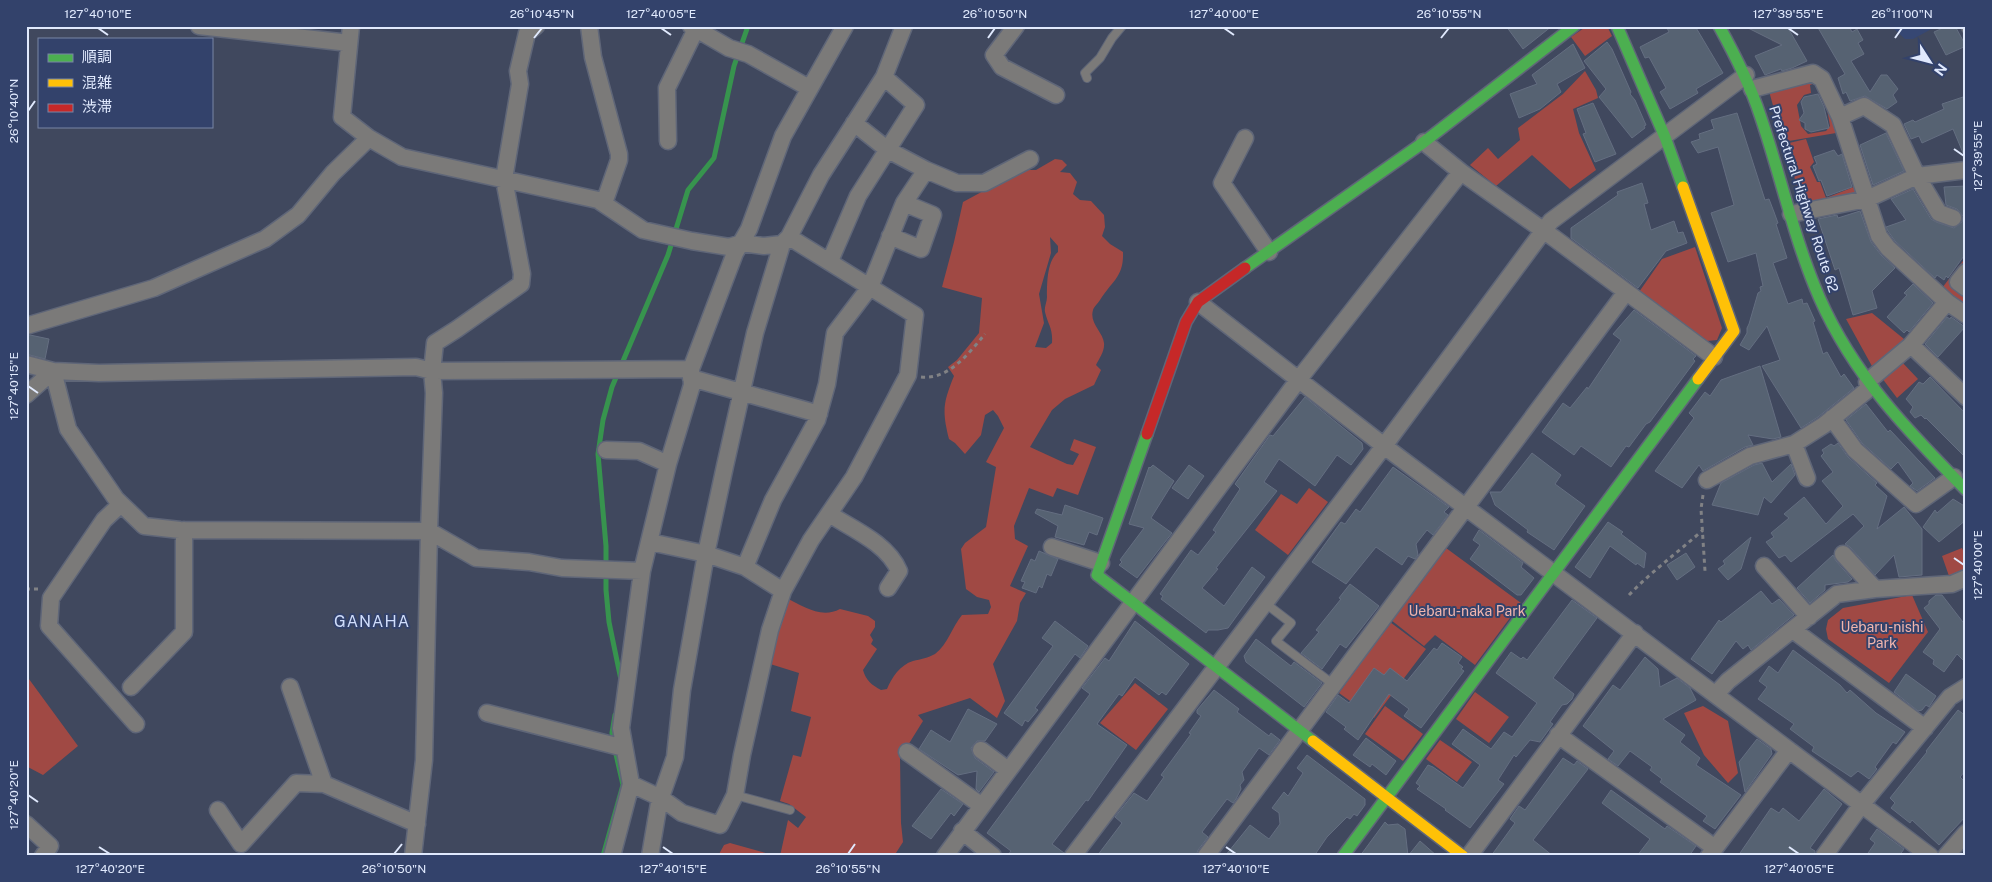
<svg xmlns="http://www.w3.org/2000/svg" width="1992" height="882" font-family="'Public Sans','Noto Sans JP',sans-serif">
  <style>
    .built { fill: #364773 }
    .green { fill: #a04944; fill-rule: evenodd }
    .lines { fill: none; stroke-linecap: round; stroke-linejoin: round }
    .stream { stroke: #37944e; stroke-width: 5 }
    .building { fill: #566272; stroke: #646e81 }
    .lane-casing { stroke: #5f6678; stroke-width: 10 }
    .street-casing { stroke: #5f6678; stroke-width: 19 }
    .fast-casing { stroke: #5f6678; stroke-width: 14 }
    .slow-casing { stroke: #5f6678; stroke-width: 14 }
    .jam-casing { stroke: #5f6678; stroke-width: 14 }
    .path { stroke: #818285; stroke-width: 3; stroke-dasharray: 4 4; stroke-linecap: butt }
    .lane { stroke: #7b7a79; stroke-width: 8 }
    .street { stroke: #7b7a79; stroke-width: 16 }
    .fast { stroke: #4caf50; stroke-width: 11 }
    .slow { stroke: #ffc107; stroke-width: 11 }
    .jam { stroke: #c62828; stroke-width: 11 }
    .ticks { fill: none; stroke: #e0e9fd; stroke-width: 2 }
    .labels { text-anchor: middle; stroke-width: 4; stroke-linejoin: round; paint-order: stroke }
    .street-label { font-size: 14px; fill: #e0e9fd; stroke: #33426b }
    .park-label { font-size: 14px; fill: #f1b5ad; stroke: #33426b }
    .quarter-label { font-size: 16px; letter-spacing: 1px; fill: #d0ddfb; stroke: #33426b }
    .neatline { fill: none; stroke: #e0e9fd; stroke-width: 2 }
    .ticks-label { font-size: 12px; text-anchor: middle; fill: #e0e9fd }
  </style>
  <rect width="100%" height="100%" fill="#40485e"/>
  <path class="built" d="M1891,26H1937L1913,39H1905Z"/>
  <path class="green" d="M1587,26H1607L1612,36L1585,56L1571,37Z
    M1585,71L1596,90L1598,98L1573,109L1579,133L1596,170L1570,189L1532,155L1496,186L1470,165L1488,148L1498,159L1520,140L1518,128L1563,94Z
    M1814,80L1815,83L1810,85L1811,93L1804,95L1797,105L1801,126L1808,134L1826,131L1830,126L1826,103L1836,133L1783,142L1769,91Z
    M1806,139L1814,162L1810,167L1817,182H1820L1826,198L1856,186L1858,190L1854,196L1802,204L1785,144Z
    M1055,159L1062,160L1067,165L1060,172L1070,173L1077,182L1073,194L1080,200L1091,201L1104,215L1105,227L1102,236L1110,244L1123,252C1124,277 1112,281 1100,300C1098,303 1094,307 1093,310C1089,323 1103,332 1104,343C1105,351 1099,359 1096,365L1101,370L1094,385L1065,399L1052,410L1030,447L1067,464L1073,465L1079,454L1070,450L1074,439L1096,447L1078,495L1057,488L1053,497L1029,488L1014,526L1015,539L1028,546L1010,586L1026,593L1020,603L1017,621L993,664L1005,701L997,718L970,698L918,715L923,721L900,758L901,823L903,842L894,856H780L788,820L798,828L806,817L789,804L780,801L793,755L801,757L811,717L791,711L799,673L767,663L786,598C803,606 821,619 840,609L868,616L875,621V627L870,635L873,640L871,644L877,649L863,670C866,681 872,685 881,690L887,689C892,677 900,665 913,661C921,659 928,658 935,654C948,644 952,627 962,615L988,614L991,607L989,600L977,597L966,589L961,549L965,543L986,527L996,467L986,462L1004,428L998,416L993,410L985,415L981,435L965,454L955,443L949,439C942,411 943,403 954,376L948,367L957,360L979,333L982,298L942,287L954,242L963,202L1022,170H1036ZM1050,237L1058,246V252C1047,261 1047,283 1047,297C1047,302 1044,307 1045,312C1048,325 1053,328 1052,343L1046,348L1035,347L1044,323L1039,294L1051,253Z
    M1695,247L1722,328L1717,340L1707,341L1639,292L1662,259Z
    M1966,257V305L1942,288Z
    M1872,313L1904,339L1891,354L1873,368L1846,319Z
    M1901,361L1918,379L1897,398L1882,378Z
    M1309,488L1328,502L1288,555L1255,530L1281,494L1297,504Z
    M1446,548L1521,603L1475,665L1435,635L1424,646L1391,620Z
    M1962,548L1966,558V570L1949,576L1942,556Z
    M1912,595L1928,632L1889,683L1828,639L1826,629L1828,620L1843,608Z
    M1390,622L1426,649L1374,718L1339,693Z
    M26,675L78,746L43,775L26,766Z
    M1135,683L1168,709L1136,750L1100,723Z
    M1475,692L1509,717L1489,743L1456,719Z
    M1385,706L1423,734L1403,761L1365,734Z
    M1703,706L1728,721L1738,773L1728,783L1704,755L1684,713Z
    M1440,740L1472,762L1457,782L1426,759Z
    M730,843L776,856H718L724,845Z"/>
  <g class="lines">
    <path class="stream" d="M621,680L609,622L606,590V546L598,454L603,420L612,387L668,255L688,190L714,158L734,66L748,26
      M613,741L612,733L615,715
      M603,856L623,785L615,750"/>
  </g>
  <path class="building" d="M1506,26H1552L1523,49Z
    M1666,26H1695L1723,73L1696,89L1698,93L1670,109L1660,92L1666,88L1649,57L1645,58L1640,47L1669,32Z
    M1744,26H1787L1807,61L1792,68L1782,71L1781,69L1765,75L1755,56L1782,45Z
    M1817,26H1849L1852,32L1857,29L1863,40L1858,43L1864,54L1851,61L1870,92L1881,75H1887L1898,89L1893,95L1897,102L1887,109L1865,96L1850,101L1846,92L1843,94L1838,78L1845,74Z
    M1947,26H1955L1966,46L1946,55L1934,32Z
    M1607,42L1612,49L1631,92L1630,94L1635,100L1646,125L1644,126L1645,128L1632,138L1599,97L1606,89L1584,61Z
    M1573,44L1585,68L1557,84L1561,92L1540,109L1519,118L1510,94L1537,84L1532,75Z
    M1818,94L1824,107L1829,128L1811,132L1805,129V123L1799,120L1804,113L1801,102L1804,97Z
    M1963,97L1966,104V160L1953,129L1922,143L1919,136L1911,139L1904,124L1913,120L1915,122L1944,109L1942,104Z
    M1593,103L1616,154L1595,162L1583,134L1586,133L1577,109Z
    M1737,113L1765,200L1769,199L1774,212L1778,223L1776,224L1787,258L1773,263L1788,304L1802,299L1803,304L1807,303L1815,321L1813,322L1823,354L1827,352L1841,377L1844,374L1854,388L1818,417L1801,428L1762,366L1780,360L1767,326L1749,350L1740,345L1747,333V328L1749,324L1758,293L1761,291L1760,287L1763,286L1756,253L1728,262L1711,213L1734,205L1718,147L1698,153L1691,142L1700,139L1699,134L1714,129L1711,120Z
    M1886,133L1904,171L1873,185L1860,145Z
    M1834,150L1838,156L1842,154L1852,187L1827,196L1821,180L1819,181L1813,166L1817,164L1814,157Z
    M1642,183L1648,203L1644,204L1651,230L1674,221L1678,233L1683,232L1687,243L1666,251L1638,288L1571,238V228L1618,195L1617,192Z
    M1966,186V253L1948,278L1946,276L1944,280L1937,275L1935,278L1895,241L1888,231L1886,227L1906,220L1891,199L1913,189L1931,219L1936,222L1954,228L1962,222L1963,216L1957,209L1946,205L1944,187Z
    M1860,211L1871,242L1881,255L1895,268L1872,291L1877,308L1853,315L1839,268L1835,270L1818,219L1837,215L1838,218Z
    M1913,284L1933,303L1909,332L1907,330L1904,333L1887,317L1907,295L1904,293Z
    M1634,310L1696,356L1693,359L1695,361L1650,422L1646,424L1629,447L1626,446L1611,467L1581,446L1574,455L1542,432L1563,403L1570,408L1587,387L1588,389L1621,340L1613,334Z
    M1947,317L1950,319L1951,317L1965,327L1938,357L1925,344Z
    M30,335L49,339L45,359L26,354V336Z
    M1760,366L1781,437L1773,439L1748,435L1753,445L1745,447L1703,471L1699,465L1682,488L1655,471L1694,418L1689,413L1705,392L1710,396L1721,380Z
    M1930,377L1966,414V458L1926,418L1925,419L1921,415L1915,418L1910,412L1913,407L1906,399L1919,382L1923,384Z
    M1305,397L1362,443L1363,449L1351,465L1337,455L1315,486L1279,459L1264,482L1277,491L1216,568L1218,569L1202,588L1224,606L1252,567L1265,577L1228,628L1218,630H1208L1206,633L1161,599L1163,596L1160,594L1191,550L1198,555L1216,532L1213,530L1240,489L1235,484L1270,435L1273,436Z
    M1866,404L1888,432L1890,430L1935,478L1917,491L1910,486L1913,483L1898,462L1891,469L1862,443L1846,420Z
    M1838,443L1848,457L1877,483L1875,485L1887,496L1877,529L1904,507L1922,529V575L1899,577L1894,555L1875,575L1850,547L1845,544L1864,526L1853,514L1791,562L1785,555L1779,558L1766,542L1774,537L1771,533L1789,518L1784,514L1804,497L1826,524L1843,506L1822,481L1833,472L1821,456L1824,453L1822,450L1831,444L1834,446Z
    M1532,453L1561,475L1555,484L1585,506L1554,550L1527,532L1528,530L1495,505L1490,492H1501Z
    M1762,463L1772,482L1791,464L1795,475L1771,503L1764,497L1758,515L1712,505L1721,483L1754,465Z
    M1153,465L1174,481L1151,518L1172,533L1137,578L1119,565L1122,562L1120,560L1144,528L1129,524L1149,467L1150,468Z
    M1189,465L1204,476L1188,499L1172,488Z
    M1393,467L1449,507L1444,512L1448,515L1433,535L1427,530L1416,544L1418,555L1415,559L1408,556L1402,565L1376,547L1346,584L1312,562L1341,522L1345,524L1356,509L1360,512Z
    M1953,499L1966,507V520L1939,542L1923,527L1935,510L1937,513Z
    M1065,505L1103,518L1097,535L1089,532L1084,545L1055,537L1058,526L1035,513L1037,509L1062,515Z
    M1608,522L1623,532L1621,534L1646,553L1644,568L1637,563L1636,565L1610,546L1590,578L1575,567Z
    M1479,530L1523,563L1521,567L1534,578L1521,595H1517L1470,559L1480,545L1473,540Z
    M1751,537L1741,569L1728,580L1718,569L1725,564L1723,561Z
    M1039,551L1058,559L1051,576L1047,574L1042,588L1039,586L1036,593L1022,588L1025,582L1021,581L1031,559L1035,561Z
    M1686,553L1695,567L1677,580L1667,565Z
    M1833,555L1836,561L1852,579L1848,582L1825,585V590L1810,603L1797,588Z
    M1350,584L1379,606L1346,648L1340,644L1322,669L1301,653L1319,632L1316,630L1341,599L1339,598Z
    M1761,591L1772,604L1779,599L1794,615L1751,650L1748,645L1743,649L1736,641L1712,674L1691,659L1719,620L1721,622Z
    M1936,595H1942L1966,626V663L1957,654L1944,672L1933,664L1934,660L1923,652L1940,629L1924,608L1929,604V601Z
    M1572,600L1597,618L1553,678L1574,694L1572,699L1567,704L1562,705L1550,722L1553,724L1540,742L1530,740L1516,757L1514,755L1498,780L1504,784L1470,828L1445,810L1446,809L1417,789L1420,786L1416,783L1428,765L1433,767L1463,788L1480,765L1452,744L1463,729L1491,749L1504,732L1512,737L1537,703L1496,673L1511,652L1521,659L1523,657L1527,660Z
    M1055,621L1088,646L1080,658L1075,654L1035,708L1038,710L1028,722L1025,720L1022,726L1004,713L1053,646L1042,638Z
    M1135,621L1189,664L1166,695L1162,692L1159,695L1135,677L1122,696L1119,694L1097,724L1127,745L1088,801L1086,800L1052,844L1064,853L1063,856H1007L1011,851L987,833L1090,694L1082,688L1105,658L1109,661Z
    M1256,639L1291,666L1294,662L1322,683L1304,707L1246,662L1244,656Z
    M1442,643L1462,657L1458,663L1463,667L1461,669L1464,671L1421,728L1404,716L1409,709L1389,694L1358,740L1344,729L1346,727L1326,712L1338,695L1349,703L1374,668L1384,675L1390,668L1407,681L1434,648L1437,650Z
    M1793,650L1840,685L1847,693L1850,690L1876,713L1905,732L1896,744L1893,742L1875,767L1877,769L1869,779L1858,771L1851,777L1812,751L1814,747L1790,729L1794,724L1758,699L1767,687L1759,681L1769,666L1778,673Z
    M1645,657L1658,669L1660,687L1677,678L1690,688L1696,700L1663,719L1685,735L1680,742L1700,758L1696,765L1741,795L1715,829L1703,821L1707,816L1660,782L1662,779L1650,770L1652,767L1630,751L1618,766L1608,759L1614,751L1583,726L1613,685L1620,690Z
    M1906,674L1936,696L1929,707L1926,705L1922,710L1918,711L1894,692Z
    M1214,690L1239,709L1237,712L1269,736L1271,733L1280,740L1269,755L1259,748L1242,772L1244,780L1240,785L1241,789L1236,799L1233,803L1227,799L1202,832L1208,837L1198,850L1196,856H1097L1122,823L1115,817L1134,793L1147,801L1164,777L1161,775L1191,734L1189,733L1201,716L1197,713V710Z
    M968,709L997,724L985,741H977L971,748L975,758L994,772L979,792L976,789L977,771L958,775L919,749L931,730L950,742Z
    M1958,710L1966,716V770L1960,777L1966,783V816L1939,845L1912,820L1910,823L1891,808L1895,803L1890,798L1927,752L1926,751Z
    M1366,738L1396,761L1386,775L1372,764L1370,767L1353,755Z
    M1757,739L1771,749L1772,754L1745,792L1739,762Z
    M1307,755L1365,799V805L1357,816L1354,814L1350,819L1347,817L1327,837L1314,856H1225L1250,825L1269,839L1280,824L1279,813L1272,808L1284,792L1288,796L1303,773L1297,768Z
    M1563,758L1574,765L1577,761L1588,769L1533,840L1553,856H1491L1515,823L1510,819L1519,806L1525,810Z
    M941,789L963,804L954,816L951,813L931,839L912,826Z
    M1824,789L1842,804L1810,848L1815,851L1814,856H1738L1771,808L1779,813L1783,808L1799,821Z
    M1611,790L1665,829L1667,826L1696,846L1689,856H1637L1650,839L1602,803Z
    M1385,822L1388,825L1398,824L1405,829L1408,856H1360Z
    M1877,829L1904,849L1899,856H1866L1875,843L1870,839Z
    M1420,841L1437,856H1408Z"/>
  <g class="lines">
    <g class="lane-casing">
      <path id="lane" d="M1965,26L1966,29
        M1087,78L1085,73L1100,58L1112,38L1122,26
        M1265,603L1291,623L1276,641L1334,685
        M735,795L790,810"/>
    </g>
    <g class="street-casing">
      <path id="street" d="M199,26L349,43
        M351,26L342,117L369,138L402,157L598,200L643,230L692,241L729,247L742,243L764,246L782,244L789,237L821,175L884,77L904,26
        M589,26L593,57L619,154V160L604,203
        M691,26L729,48L748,54L809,88
        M1016,26L994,55L1002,67L1056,95
        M1752,89L1813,73L1822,79L1840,117L1879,236L1888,248L1947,302
        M1840,117L1864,106L1893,125L1917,176L1939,213L1953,218
        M854,123L888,150L926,170L904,203
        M1245,138L1222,183L1269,252
        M668,141L667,88L696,29
        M1424,142L1461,172L1554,238L1714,357
        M926,170L957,183H984L1030,159
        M1791,214L1867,199L1917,176L1966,170
        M830,261L858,196L916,105L884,77
        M1966,272L1958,282L1966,288
        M1198,302L1392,452L1930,856
        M26,326L154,288L265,239L298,215L333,173L369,138
        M1911,345L1966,397
        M26,364L53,371L99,373L416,367L432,371L691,369
        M53,371L68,429L116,499L144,526L180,530L429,531L476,558L529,562L562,568L642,571
        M691,378L819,414
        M1867,382L1911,345L1947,302L1966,315
        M26,395L53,371
        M1832,418L1855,450L1916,504L1954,477
        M1794,444L1807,478
        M606,450L639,451L668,464
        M1707,480L1750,456L1794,444L1824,425L1871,387
        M121,504L104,520L51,598L49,626L136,724
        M829,514C853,529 888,544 899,571L888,588
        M650,542L706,554L745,567L783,591L811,540L854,477L908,375L915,315L789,237
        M1052,547L1101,563
        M1843,554L1875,589
        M1764,566L1809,617
        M745,567L773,500L817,420L827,384L835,333L870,287L904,203L933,215L921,249L890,236
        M1793,630L1925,728
        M131,687L184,632V530
        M290,687L324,784L417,824
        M1716,694L1728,681L1837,594L1875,589L1952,584L1966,578
        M487,713L624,748
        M1558,735L1715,848
        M981,750L1008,770
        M907,752L982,806
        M631,784L661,798L682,813L720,825L735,795L742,755L770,630L783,591
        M218,810L241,844L296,783L324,784
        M26,824L50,846L43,856
        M962,831L993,856
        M413,856L424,760L429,531L434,393L432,371L435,343L457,329L521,284L522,274L504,179L520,84L518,71L527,33L536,26
        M612,856L631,784L621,728L642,571L668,464L692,385L691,369L735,253L749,229L783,136L845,26
        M650,856L659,803L675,757L682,690L706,554L725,466L755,333L782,244
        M945,856L1299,379L1461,172
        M1073,856L1384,446L1544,230L1551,221L1746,75
        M1206,856L1626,292
        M1469,856L1635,633
        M1709,856L1789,750
        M1824,856L1862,804L1950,697L1966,687
        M1946,856L1966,833"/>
    </g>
    <g class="fast-casing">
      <path id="fast" d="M1617,26L1665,137L1683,187
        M1719,26C1735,55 1750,84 1760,115C1781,176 1794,240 1820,299C1854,376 1908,431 1966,490
        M1245,268L1424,142L1574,26
        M1147,434L1097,575L1313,741
        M1343,856L1698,379"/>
    </g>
    <g class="slow-casing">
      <path id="slow" d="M1683,187L1734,331L1698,379
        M1313,741L1463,856"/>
    </g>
    <g class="jam-casing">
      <path id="jam" d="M1147,434L1186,322L1198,302L1245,268"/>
    </g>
    <path class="path" d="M921,377C949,380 969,353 985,334
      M1703,495L1701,509L1705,571
      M26,589H39
      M1629,595C1652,571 1677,553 1703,530"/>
    <use href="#lane" class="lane"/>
    <use href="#street" class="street"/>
    <use href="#fast" class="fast"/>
    <use href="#slow" class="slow"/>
    <use href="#jam" class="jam"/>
  </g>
  <path class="ticks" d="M98,28L108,35M661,28L671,35M1224,28L1234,35M1788,28L1798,35M534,38L542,28M988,38L995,28M1441,38L1449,28M1895,38L1902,28M28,111L35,101M1954,149L1964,156M28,386L38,393M1954,558L1964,565M28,795L38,802M99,847L110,854M663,847L673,854M1226,847L1236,854M1789,847L1799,854M394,854L402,844M848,854L855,844"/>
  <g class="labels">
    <g class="street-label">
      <text transform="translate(1804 199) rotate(72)" y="5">Prefectural Highway Route 62</text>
    </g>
    <g class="park-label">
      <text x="1467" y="616">Uebaru-naka Park</text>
      <text x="1882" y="632">Uebaru-nishi<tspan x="1882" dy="16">Park</tspan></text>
    </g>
    <g class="quarter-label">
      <text x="372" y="627">GANAHA</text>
    </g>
  </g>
  <rect width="1992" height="882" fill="none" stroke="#33426b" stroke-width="55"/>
  <rect x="38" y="38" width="175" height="90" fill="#33426b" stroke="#7885a5"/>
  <rect x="48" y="54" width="25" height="8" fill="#4caf50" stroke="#7885a5"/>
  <text x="82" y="62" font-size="15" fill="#e0e9fd">順調</text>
  <rect x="48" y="79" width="25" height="8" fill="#ffc107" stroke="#7885a5"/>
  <text x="82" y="88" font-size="15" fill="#e0e9fd">混雑</text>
  <rect x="48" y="104" width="25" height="8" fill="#c62828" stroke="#7885a5"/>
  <text x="82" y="112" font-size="15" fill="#e0e9fd">渋滞</text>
  <g transform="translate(1930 62) rotate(126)" stroke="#33426b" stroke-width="4" paint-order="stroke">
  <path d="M0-4L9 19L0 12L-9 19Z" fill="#e0e9fd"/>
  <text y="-8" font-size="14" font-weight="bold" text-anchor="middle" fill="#e0e9fd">N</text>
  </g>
  <rect x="28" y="28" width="1936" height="826" class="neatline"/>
  <g class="ticks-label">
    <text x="98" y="18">127°40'10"E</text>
    <text x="542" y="18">26°10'45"N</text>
    <text x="661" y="18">127°40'05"E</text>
    <text x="995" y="18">26°10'50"N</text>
    <text x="1224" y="18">127°40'00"E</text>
    <text x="1449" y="18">26°10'55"N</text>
    <text x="1788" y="18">127°39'55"E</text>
    <text x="1902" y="18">26°11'00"N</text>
    <text transform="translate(14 111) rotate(-90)" y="4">26°10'40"N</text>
    <text transform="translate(1978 156) rotate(-90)" y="4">127°39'55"E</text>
    <text transform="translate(14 386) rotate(-90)" y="4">127°40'15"E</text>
    <text transform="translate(1978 565) rotate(-90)" y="4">127°40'00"E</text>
    <text transform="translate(14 795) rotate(-90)" y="4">127°40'20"E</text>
    <text x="110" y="873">127°40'20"E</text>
    <text x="394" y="873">26°10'50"N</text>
    <text x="673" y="873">127°40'15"E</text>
    <text x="848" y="873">26°10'55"N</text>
    <text x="1236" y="873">127°40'10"E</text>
    <text x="1799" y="873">127°40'05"E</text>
  </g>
</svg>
